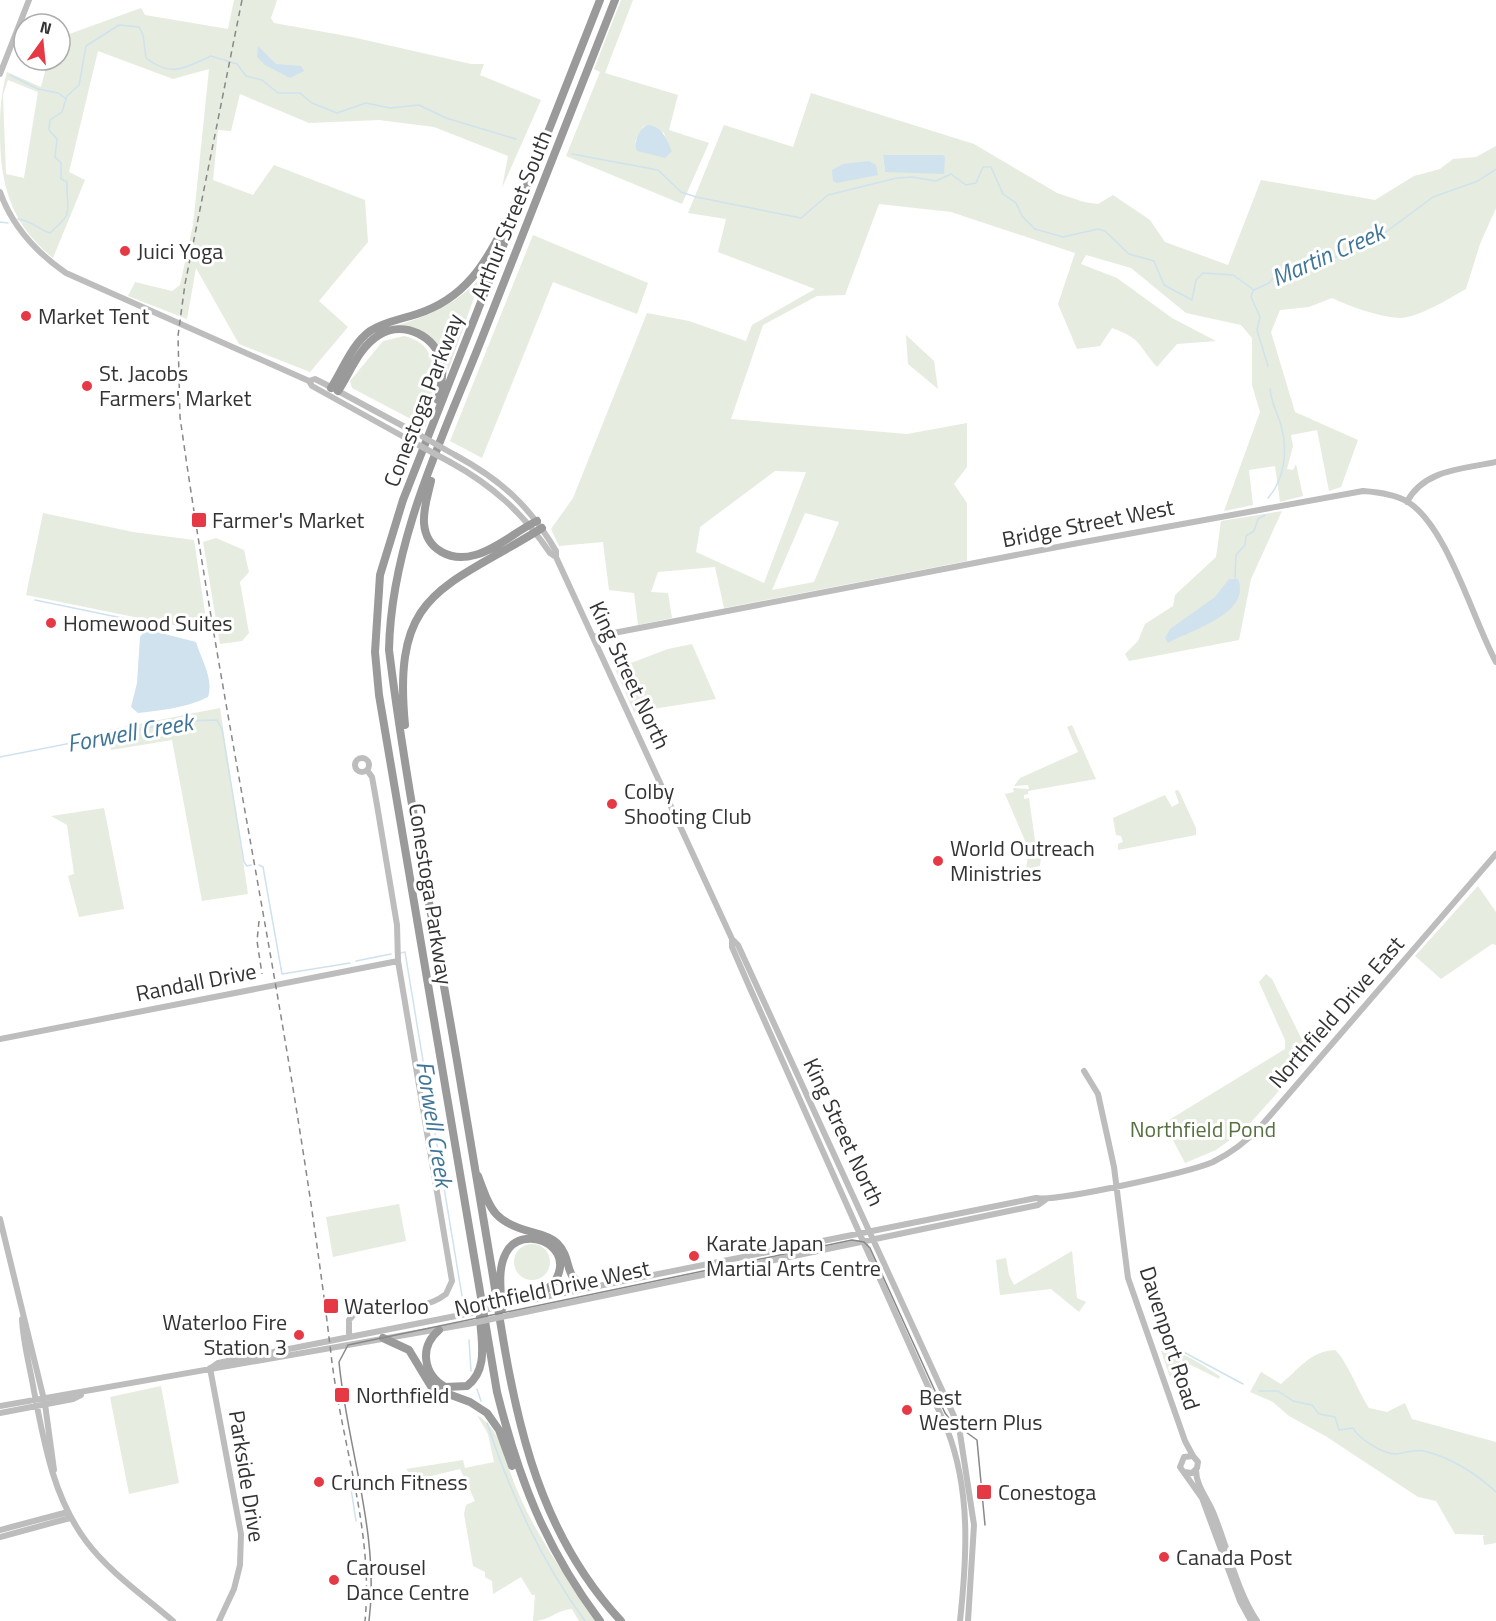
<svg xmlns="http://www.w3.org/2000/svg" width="1496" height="1621" font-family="'Titillium Web',sans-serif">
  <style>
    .green { fill: #e6ecdf; fill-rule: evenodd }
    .water { fill: #cfe2ee }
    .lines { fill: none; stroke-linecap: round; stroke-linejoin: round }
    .stream { stroke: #cfe2ee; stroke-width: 1.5 }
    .secondary { stroke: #bdbdbd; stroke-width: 6 }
    .highway { stroke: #9a9a9a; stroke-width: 8 }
    .tram { stroke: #888; stroke-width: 1.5 }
    .rail { stroke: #888; stroke-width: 1.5; stroke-dasharray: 6 4.5; stroke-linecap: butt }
    .secondary-bridge { stroke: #bdbdbd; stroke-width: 6 }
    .poi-dot { fill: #e63946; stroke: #fff; stroke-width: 2 }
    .labels { text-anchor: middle; stroke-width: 6; stroke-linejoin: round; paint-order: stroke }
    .street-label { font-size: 22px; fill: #333; stroke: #fff }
    .poi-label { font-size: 22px; fill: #333; stroke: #fff; text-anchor: start }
    .park-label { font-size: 22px; fill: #56703f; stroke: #fff }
    .water-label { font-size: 24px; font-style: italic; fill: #3f7597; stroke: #fff }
  </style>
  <rect width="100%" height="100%" fill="#fff"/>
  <path class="green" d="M234,0H277L271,18L274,23L352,37L471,64H484L480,75L541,100L502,188L508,156L434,127L379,120L309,123L240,94L231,131L218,130L213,180L253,195L274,165L365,200L368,242L319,301L348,327L310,372L239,344L196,268L187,319L128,296L135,282L172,291L180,285L193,225L209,69L173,79L98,51L69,172L85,180L53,258C10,223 0,184 0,131C0,110 1,92 7,72L41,87L48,60H60L61,37L141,8L145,15L228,29ZM8,80L38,92L24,178L6,174L3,95Z
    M621,0H633L605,73L678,95L669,130L709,143L682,204L566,156L600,72L594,69ZM647,125L664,133L668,145L635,142L643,127Z
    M811,93L974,144L1057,193L1084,202L1098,204L1113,195L1150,220L1165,242L1228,265L1261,180L1375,200L1414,176L1440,169L1453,159L1476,157L1496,146V208L1480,244L1466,289C1450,298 1418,318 1400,318C1379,317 1351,307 1332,298L1309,307L1280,310L1271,332L1295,412L1358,440L1341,487L1329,491L1317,430L1291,435L1293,446L1287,469L1293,470L1296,464L1303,496L1280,502L1275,466L1249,470L1253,505L1224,511L1260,412L1252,385V338L1241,325L1186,313L1131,268L1086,255L1081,264L1117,278L1172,318L1216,341L1177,344L1157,367C1138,345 1142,339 1112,328L1100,346L1077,349L1058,304L1075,253L951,212L879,204L845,295L817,296L763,325L731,419L907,434L967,423V467L954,484L967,503V561L724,608L715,567L658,572L651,592L668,593L672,618L638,625L634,593L609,590L603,542L559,546L551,529L573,498L647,313L689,321L746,341L752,325L815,289L718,252L726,219L688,213L724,125L793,147ZM883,155H942L945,157L885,172ZM775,471L806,472L764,583L696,552L700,527ZM805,513L839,522L814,582L772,590Z
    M533,235L648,283L637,314L553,282L482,458L450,441Z
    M481,278L448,371C443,336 419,325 386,328C424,319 453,306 481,278Z
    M906,335L934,361L938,389L908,364Z
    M404,336C448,346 431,393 426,427L352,388L350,381L383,341Z
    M1282,511L1251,579L1239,640L1129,661L1125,654L1138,641L1145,624L1173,606L1175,595L1216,557L1221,521Z
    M43,513L133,532L194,540L208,632L26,595Z
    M216,538L244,550L249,572L240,582L249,633L242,641L220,644L203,542Z
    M692,644L716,699L634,712L615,669L668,649Z
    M220,708L248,894L202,901L172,740L111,750L108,730Z
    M1072,725L1096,779L1028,791V794L1024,795V799L1029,798L1037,855L1041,856L1040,866L1026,869L1029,850L1005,794L1014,792L1013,788L1029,789L1028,785L1014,786L1020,778L1078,752L1067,727Z
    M1176,790L1179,791L1196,828V835L1118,850V844L1123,842L1121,836L1116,835L1113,818L1165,795L1172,807L1179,803L1175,792Z
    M104,808L124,909L79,917L68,876L74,874L67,825L51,816Z
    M1478,886L1496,912V945L1492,944L1441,979L1415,956Z
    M1266,974L1272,979L1310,1056L1245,1129L1216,1150L1185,1163L1164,1123L1285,1049V1040L1259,982Z
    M399,1204L406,1241L333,1257L326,1217Z
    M514 1262a18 18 0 1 1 36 0a18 18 0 1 1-36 0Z
    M1072,1251L1077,1298L1086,1302L1079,1312L1051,1289L1000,1295L996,1260L1006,1258L1009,1275L1014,1285Z
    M1335,1350C1346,1359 1359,1393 1369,1408L1387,1412L1405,1403L1412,1419L1496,1442V1543L1484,1545L1483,1536L1486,1535L1455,1534L1436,1501L1418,1497L1327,1437L1289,1416L1273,1402L1250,1392L1261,1372L1281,1384C1298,1370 1310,1351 1335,1350Z
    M1161,1351C1181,1348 1203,1366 1220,1376L1219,1379L1181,1360L1170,1377Z
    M161,1386L179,1483L129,1494L110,1397Z
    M477,1415C498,1428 501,1447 509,1469C528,1525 563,1573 597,1621H579L572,1609C556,1610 549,1621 533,1621L535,1595H532L521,1577L493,1594L492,1581L485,1577V1572L473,1566L464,1514L466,1505L475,1501L460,1469L415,1480L406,1469L463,1460L465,1468L494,1462L488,1434Z"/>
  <path class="water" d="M258,46L276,64L301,66L304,71L290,78L265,65L257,57Z
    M647,125C663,126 666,139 672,151L665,158L637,151C633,143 639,129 647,125Z
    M883,155H943L945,157L944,174L885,172Z
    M869,161L876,165L878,175L837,183L833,181L832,170L843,164Z
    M1229,579H1238C1252,614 1189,631 1168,643L1165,638L1170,629L1215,597Z
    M153,631L196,642C201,659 214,679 208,697C186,708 163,710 138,713L131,707L137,683L140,637L143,633Z"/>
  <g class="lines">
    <path class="stream" d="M10,75L38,89L58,93L65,98
      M572,154L658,170L681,192L696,197L801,218L828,195L897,178L912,177L936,181L951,174L966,185L976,183L983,167H991L1003,194L1016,203L1022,216L1035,229L1063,237L1098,229L1105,231L1129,254L1154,261L1164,285L1192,300L1196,280L1203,273L1233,275L1254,290
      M18,219C30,220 38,229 50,233C76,210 66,213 67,182L61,179V163L55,157L57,139L49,130L50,120L62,112L67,96L79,85L86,46L119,25L139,27L143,35L146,58C172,78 184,68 211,56L237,64L246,76L262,80L278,93H300L312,103L337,113L366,103L390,108L419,105L446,118L516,139
      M0,222L8,223
      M1254,290L1269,283L1278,273L1340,256L1378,238L1433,197L1478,181L1496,169
      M1253,291L1251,297L1260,317L1257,330L1268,366
      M1268,498C1285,479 1288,449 1281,425C1277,412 1271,402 1270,389
      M1235,578L1236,555L1245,545L1246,536L1254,531L1258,519L1265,515
      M35,600L122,618L138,626
      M0,757L183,721L217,720L222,729L244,862L247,866L251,865
      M259,865L263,867L282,974L350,963
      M401,953L405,952L462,1296
      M356,961L391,954
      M469,1340L471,1371
      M1176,1348L1243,1384
      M477,1389L481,1401
      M1259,1391H1278L1293,1401L1312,1405L1319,1414L1335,1417L1339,1430L1353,1428C1359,1439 1383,1454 1396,1454C1405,1453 1415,1449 1424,1451C1450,1457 1477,1474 1496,1492
      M487,1423C510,1493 541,1561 585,1621
      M350,1482L356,1521"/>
    <path class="secondary" d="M0,74L29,0
      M0,192C12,226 37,253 66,273L309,381L312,386L413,442
      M309,381L315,379L325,384L416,433
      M455,455C501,480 529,505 556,551V557L732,939V947L749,986L947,1429C971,1491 967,1556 960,1621
      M450,462C492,485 523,513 550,553L556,557
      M1407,502C1424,469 1464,469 1496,462
      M593,637L1073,544L1363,491C1378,492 1395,494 1408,502C1447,526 1473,620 1496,662
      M355 765a7 7 0 1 1 14 0a7 7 0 1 1-14 0Z
      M732,939L738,945L959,1427L974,1525L968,1621
      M0,1039L398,961
      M1084,1071L1098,1094L1114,1167L1128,1278L1185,1441L1193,1456
      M0,1219L45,1404L54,1470
      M509,1304L1036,1198C1057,1202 1190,1172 1213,1162C1231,1153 1247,1141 1261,1126L1496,854
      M511,1315L1038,1205L1045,1200
      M22,1319C23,1343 30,1367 34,1391C44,1442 53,1497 86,1541C109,1572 144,1596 173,1621
      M349,1336V1320L356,1312C384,1308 422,1313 446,1294L452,1281L398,961L397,925L377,805L372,777L367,770
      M210,1368L241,1534L240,1565L234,1589L219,1621
      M211,1368L218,1363L471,1313
      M0,1406L473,1323
      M0,1413L73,1399L81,1395
      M1196,1470C1196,1485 1207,1498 1213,1512C1228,1548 1236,1589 1257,1621
      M1184,1472L1192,1473L1197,1468L1198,1462L1193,1456L1184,1457L1180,1467L1202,1498L1240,1601L1251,1621
      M0,1530L68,1512
      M0,1537L70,1518"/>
    <path class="highway" d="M615,0C570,114 525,228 480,343C441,441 391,543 389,650C406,786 433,920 456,1055C468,1127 480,1199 492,1270C512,1398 529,1522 621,1621
      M331,388C343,369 352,344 370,331C383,322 402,319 417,314C464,299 486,264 506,222
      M338,391C350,373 359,347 379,335C404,320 436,336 442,363C444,376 440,388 438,400
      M431,481C428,495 423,508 424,523C426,550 451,562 475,555C497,549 516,531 537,521
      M405,725C392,590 443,590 542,528
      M478,1176C491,1211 494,1222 532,1232C540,1234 551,1237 557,1243C575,1261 560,1281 592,1286
      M502,1309C501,1291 497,1270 506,1253C521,1224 571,1243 558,1275C554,1287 544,1289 536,1298
      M439,1330C419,1347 423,1374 445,1387L467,1386C489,1369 481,1341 480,1317
      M383,1338L409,1350L432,1388L470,1402L487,1413L499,1430L512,1466
      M600,1621C545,1547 519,1480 497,1392L379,695L375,652L380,575L403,500L600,0"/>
    <path class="tram" d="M369,1621C380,1534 347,1447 339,1362L348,1345L852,1240L864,1242L870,1248L945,1413L952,1422L977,1440L985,1525"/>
    <path class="rail" d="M242,0L185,284L178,336L180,417C224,730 294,1040 331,1354C341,1443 374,1531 365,1621
      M259,921L257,941L262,974"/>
    <path class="secondary-bridge" d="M416,433L455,455
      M413,442L450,462
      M471,1313L509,1304
      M473,1323L511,1315"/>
  </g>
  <g class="poi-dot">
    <circle cx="125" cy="251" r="6"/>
    <circle cx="26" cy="316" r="6"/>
    <circle cx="87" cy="386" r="6"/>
    <rect x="191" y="512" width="16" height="16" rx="3"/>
    <circle cx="51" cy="623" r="6"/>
    <circle cx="612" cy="804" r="6"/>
    <circle cx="938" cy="861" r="6"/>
    <circle cx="694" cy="1256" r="6"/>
    <rect x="323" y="1298" width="16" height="16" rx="3"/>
    <circle cx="299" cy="1335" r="6"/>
    <rect x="334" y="1387" width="16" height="16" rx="3"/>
    <circle cx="907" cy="1410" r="6"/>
    <circle cx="319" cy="1482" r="6"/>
    <rect x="976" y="1484" width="16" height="16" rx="3"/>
    <circle cx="1164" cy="1557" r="6"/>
    <circle cx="334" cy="1580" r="6"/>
  </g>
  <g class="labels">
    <g class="street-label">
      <text transform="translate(511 215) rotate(-68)" y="8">Arthur Street South</text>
      <text transform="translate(423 400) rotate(-69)" y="8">Conestoga Parkway</text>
      <text transform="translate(1088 523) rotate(-11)" y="8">Bridge Street West</text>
      <text transform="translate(630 675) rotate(65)" y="8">King Street North</text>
      <text transform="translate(431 894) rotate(81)" y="8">Conestoga Parkway</text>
      <text transform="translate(196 982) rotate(-11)" y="8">Randall Drive</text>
      <text transform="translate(1336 1012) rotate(-49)" y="8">Northfield Drive East</text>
      <text transform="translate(844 1132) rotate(65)" y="8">King Street North</text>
      <text transform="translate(552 1288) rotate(-12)" y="8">Northfield Drive West</text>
      <text transform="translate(1170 1338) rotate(72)" y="8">Davenport Road</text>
      <text transform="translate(247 1476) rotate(81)" y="8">Parkside Drive</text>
    </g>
    <g class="poi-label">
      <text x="137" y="259">Juici Yoga</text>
      <text x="38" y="324">Market Tent</text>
      <text x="99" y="381">St. Jacobs<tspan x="99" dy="25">Farmers' Market</tspan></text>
      <text x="212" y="528">Farmer's Market</text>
      <text x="63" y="631">Homewood Suites</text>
      <text x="624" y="799">Colby<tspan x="624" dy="25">Shooting Club</tspan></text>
      <text x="950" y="856">World Outreach<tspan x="950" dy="25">Ministries</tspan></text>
      <text x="706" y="1251">Karate Japan<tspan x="706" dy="25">Martial Arts Centre</tspan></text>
      <text x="344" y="1314">Waterloo</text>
      <text x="287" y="1330" text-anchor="end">Waterloo Fire<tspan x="287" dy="25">Station 3</tspan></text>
      <text x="356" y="1403">Northfield</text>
      <text x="919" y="1405">Best<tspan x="919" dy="25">Western Plus</tspan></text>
      <text x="331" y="1490">Crunch Fitness</text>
      <text x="998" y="1500">Conestoga</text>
      <text x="1176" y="1565">Canada Post</text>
      <text x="346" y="1575">Carousel<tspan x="346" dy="25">Dance Centre</tspan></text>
    </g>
    <g class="park-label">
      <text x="1203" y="1137">Northfield Pond</text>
    </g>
    <g class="water-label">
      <text transform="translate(1328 255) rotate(-24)" y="8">Martin Creek</text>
      <text transform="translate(130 733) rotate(-10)" y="8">Forwell Creek</text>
      <text transform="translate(434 1124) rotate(81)" y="8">Forwell Creek</text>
    </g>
  </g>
  <g transform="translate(42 42) rotate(15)"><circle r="28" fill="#ffffff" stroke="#adadad" stroke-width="1.5"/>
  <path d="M0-4.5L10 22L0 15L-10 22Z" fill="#e63946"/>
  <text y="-9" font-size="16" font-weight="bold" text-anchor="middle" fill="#333333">N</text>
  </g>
</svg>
